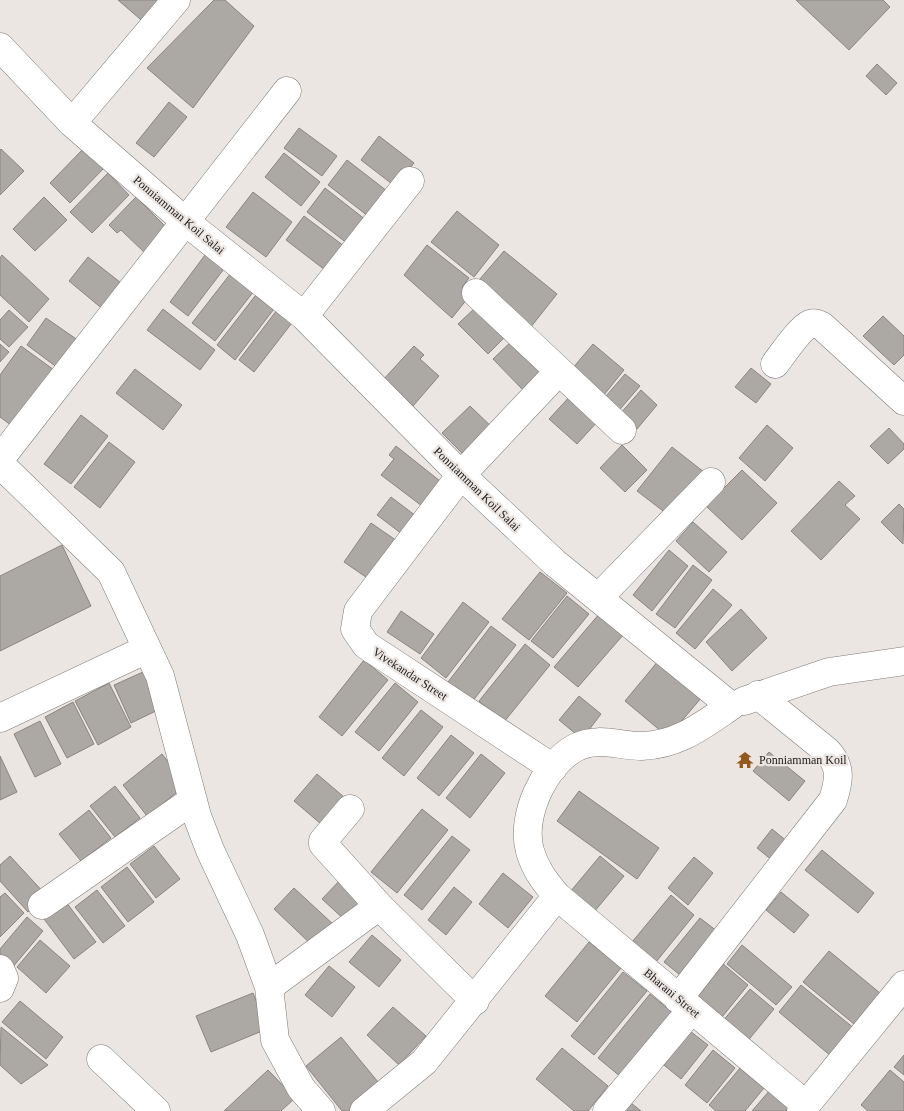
<svg xmlns="http://www.w3.org/2000/svg" width="904" height="1111" font-family="Georgia,serif">
  <style>
    .building { fill: #aca8a3; stroke: #8a8581 }
    .lines { fill: none; stroke-linecap: round; stroke-linejoin: round }
    .minor-casing { stroke: #817b78; stroke-width: 29 }
    .minor { stroke: #fff; stroke-width: 28 }
    .labels { text-anchor: middle; stroke-width: 4.5; stroke-linejoin: round; paint-order: stroke }
    .street-label { font-size: 12px; fill: #22201f; stroke: #ece6e2 }
    .poi-label { font-size: 12px; fill: #22201f; stroke: #ece6e2; text-anchor: start }
  </style>
  <rect width="100%" height="100%" fill="#ece6e2"/>
  <path class="building" d="M118,0H163L147,25Z
    M214,0H225L254,26L193,108L147,68Z
    M796,0H883L890,7L849,50Z
    M877,64L897,83L886,95L866,76Z
    M169,102L187,117L154,157L136,143Z
    M299,128L337,156L322,176L284,148Z
    M379,136L414,163L396,187L361,160Z
    M86,146L106,166L70,203L50,183Z
    M1,149L24,171L0,195V150Z
    M284,153L320,182L301,206L265,177Z
    M347,160L387,191L368,216L328,185Z
    M108,173L129,195L92,233L70,212Z
    M325,188L366,220L348,244L307,212Z
    M253,192L292,222L266,257L226,227Z
    M44,197L67,220L35,251L13,229Z
    M136,197L168,229L145,253L121,230L117,233L109,225Z
    M457,211L499,245L474,277L431,242Z
    M304,216L344,246L325,270L286,240Z
    M427,245L469,278L462,287L471,294L452,318L404,275Z
    M208,251L227,265L188,316L170,302Z
    M504,251L557,294L530,328L479,280Z
    M2,255L49,299L29,322L0,295V258Z
    M88,257L125,286L105,311L69,281Z
    M231,273L254,291L215,341L192,323Z
    M259,291L277,305L235,360L217,345Z
    M280,306L295,319L254,372L239,360Z
    M476,307L505,337L488,354L458,324Z
    M163,309L215,350L200,370L147,330Z
    M9,310L28,327L9,347L0,339V320Z
    M883,316L904,336V355L894,365L863,336Z
    M46,318L82,343L62,371L27,345Z
    M516,337L546,369L524,391L493,359Z
    M0,344L9,352L0,362Z
    M593,344L624,370L603,396L572,369Z
    M21,346L61,375L19,431L0,417V375Z
    M414,346L424,355L420,359L439,376L413,406L383,380Z
    M751,368L771,384L756,403L735,387Z
    M135,369L182,405L163,430L116,393Z
    M625,374L640,386L615,415L600,403Z
    M641,390L657,405L637,429L620,414Z
    M572,394L599,420L577,444L549,419Z
    M470,406L496,431L468,459L442,433Z
    M81,415L108,436L71,484L44,464Z
    M767,425L793,448L765,481L739,458Z
    M889,428L904,444V449L888,464L870,446Z
    M109,442L135,462L100,508L74,487Z
    M622,445L647,470L625,492L600,468Z
    M396,446L445,485L426,509L381,475L394,459L389,455Z
    M672,447L709,476L671,517L637,491Z
    M742,470L777,503L742,540L706,506Z
    M839,481L855,496L845,505L860,519L821,560L791,531Z
    M391,497L420,519L406,537L377,515Z
    M899,504L904,509L903,544L881,522Z
    M693,522L727,552L709,572L676,541Z
    M371,523L403,545L376,584L344,562Z
    M62,545L91,606L0,651V576Z
    M669,550L688,566L652,611L633,595Z
    M693,565L712,580L675,628L656,614Z
    M540,572L567,593L529,640L502,619Z
    M713,589L732,605L695,649L676,633Z
    M567,596L589,614L553,658L531,641Z
    M463,602L489,622L446,678L421,658Z
    M741,609L767,638L732,671L706,642Z
    M401,611L434,634L420,654L387,632Z
    M600,613L624,634L578,687L554,667Z
    M491,626L516,645L472,702L448,682Z
    M525,644L550,665L504,722L479,701Z
    M364,660L388,680L342,736L319,717Z
    M659,660L702,697L668,737L625,701Z
    M143,672L160,709L131,723L114,685Z
    M109,683L131,727L98,745L75,701Z
    M395,683L418,702L379,751L355,732Z
    M579,696L601,714L582,739L559,720Z
    M73,702L94,744L67,758L45,717Z
    M421,710L443,727L404,776L382,758Z
    M40,721L61,764L35,777L14,734Z
    M451,735L474,753L439,796L417,778Z
    M769,752L805,781L789,801L753,771Z
    M162,754L186,785L147,816L123,785Z
    M481,754L505,773L470,818L446,798Z
    M0,756L17,792L0,800Z
    M317,774L351,803L328,830L294,801Z
    M115,786L140,818L115,837L90,806Z
    M579,791L659,848L637,879L557,821Z
    M422,809L448,830L397,893L371,872Z
    M89,810L111,838L81,861L59,834Z
    M772,829L794,847L779,866L757,848Z
    M452,836L470,850L422,910L404,895Z
    M154,846L180,879L156,898L130,864Z
    M822,850L874,893L858,913L805,870Z
    M10,856L46,895L28,912L0,881V865Z
    M600,856L624,876L594,912L570,892Z
    M694,857L713,873L688,905L668,888Z
    M127,867L154,902L128,922L101,887Z
    M503,873L533,897L508,928L479,904Z
    M343,877L369,901L348,923L322,899Z
    M454,887L472,902L446,935L428,920Z
    M294,888L335,926L315,948L274,909Z
    M97,890L125,926L103,943L75,907Z
    M781,892L809,915L794,933L766,910Z
    M5,893L24,913L0,937V897Z
    M671,895L694,915L656,962L632,942Z
    M66,902L96,942L74,959L44,919Z
    M27,917L43,931L12,968L0,958V949Z
    M700,918L722,935L685,979L664,962Z
    M372,935L401,960L379,987L349,962Z
    M40,940L70,966L46,993L17,967Z
    M589,942L621,968L577,1022L545,996Z
    M742,945L792,987L776,1005L727,964Z
    M829,951L880,993L854,1024L803,982Z
    M722,963L748,985L718,1022L691,1000Z
    M329,966L355,987L332,1017L305,995Z
    M623,972L647,991L594,1055L571,1036Z
    M801,985L855,1029L832,1057L779,1012Z
    M750,989L774,1009L746,1043L721,1023Z
    M253,993L267,1029L211,1052L196,1016Z
    M650,994L673,1013L621,1077L598,1058Z
    M20,1001L63,1037L46,1059L2,1022Z
    M393,1007L426,1036L399,1065L367,1035Z
    M1,1027L48,1065L21,1084L0,1065Z
    M686,1028L708,1045L681,1079L659,1061Z
    M341,1037L383,1088L355,1111H342L306,1066Z
    M562,1048L608,1086L588,1111H574L536,1079Z
    M713,1050L735,1068L707,1103L685,1085Z
    M904,1055V1075L894,1067Z
    M740,1068L764,1088L745,1111H716L709,1105Z
    M268,1070L295,1098L281,1111H224Z
    M890,1070L904,1082V1111H868L861,1105Z
    M770,1090L790,1107L787,1111H752Z
    M631,1103L641,1111H624Z"/>
  <g class="lines">
    <g class="minor-casing">
      <path id="minor" d="M0,47L72,123L186,222L304,316L461,475L555,563L731,706C703,725 678,745 642,746C619,746 598,736 575,748C544,765 520,817 530,851C535,869 545,882 557,896L806,1105
        M72,123L176,0
        M476,293L622,430
        M304,316L410,181
        M775,364C782,355 800,328 810,324C814,322 818,324 822,326L904,401
        M0,459L287,91
        M0,464L111,572L160,676L197,816L210,850L250,935L269,987L275,1040L301,1088L321,1111
        M598,598L711,482
        M744,701L829,672L904,661
        M0,718L147,649
        M553,768L366,645L355,629L358,611L461,475L559,371
        M350,809L323,841V844L379,906L475,1001
        M42,905L193,800
        M0,969L4,978L0,988
        M269,987L379,906
        M678,999L833,800C839,781 842,767 827,751L758,695
        M101,1059L156,1111
        M364,1111L424,1062L557,896
        M607,1111L692,1009
        M801,1111L904,985"/>
    </g>
    <use href="#minor" class="minor"/>
  </g>
  <defs>
    <g id="temple-bare" transform="scale(1.35)"><path d="M0-6L5-2H3V0L6.5 2.5H4V6H1.5V3h-3V6H-4V2.5H-6.5L-3 0V-2H-5Z" fill="#95581c" stroke="#ece6e2" stroke-width="2.5" paint-order="stroke"/></g>
  </defs>
  <g fill-rule="evenodd">
    <use href="#temple-bare" x="745" y="760"/>
  </g>
  <g class="labels">
    <g class="street-label">
      <text transform="translate(179 215) rotate(40)" y="4">Ponniamman Koil Salai</text>
      <text transform="translate(477 489) rotate(44)" y="4">Ponniamman Koil Salai</text>
      <text transform="translate(410 674) rotate(33)" y="4">Vivekandar Street</text>
      <text transform="translate(672 993) rotate(40)" y="4">Bharani Street</text>
    </g>
    <g class="poi-label">
      <text x="759" y="764">Ponniamman Koil</text>
    </g>
  </g>
</svg>
